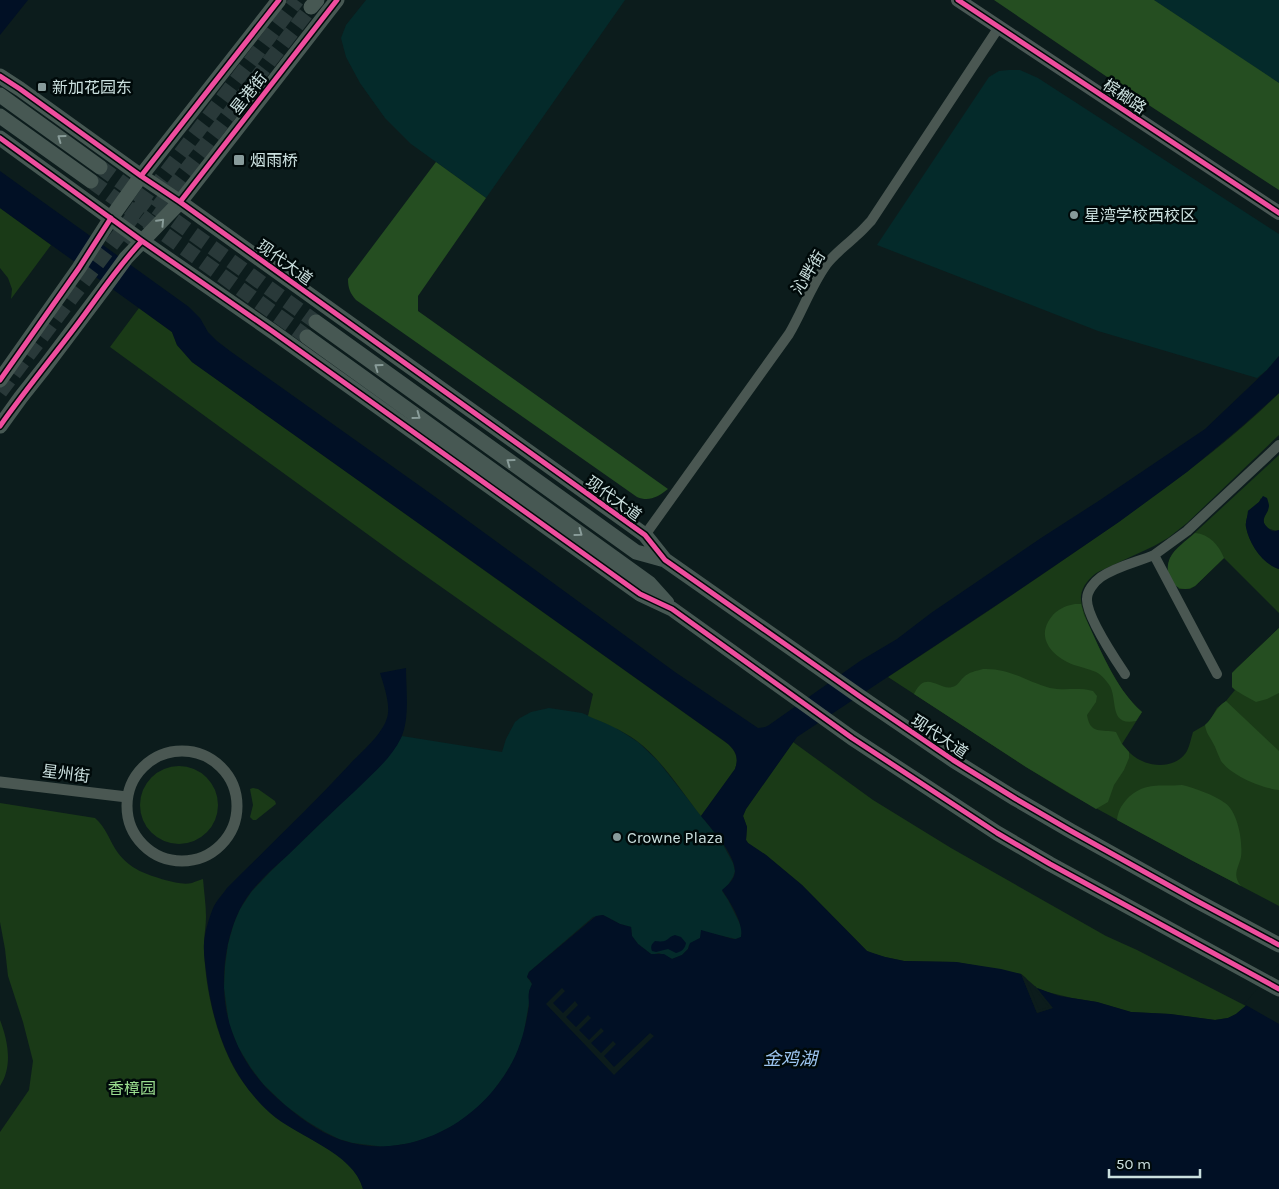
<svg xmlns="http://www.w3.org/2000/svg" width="1279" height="1189" font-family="Karla,'Noto Sans SC',sans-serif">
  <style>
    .built { fill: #042a2a }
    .green { fill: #1a3a17 }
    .forest { fill: #254e21 }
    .water { fill: #011025 }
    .pier { fill: #0c1c1c }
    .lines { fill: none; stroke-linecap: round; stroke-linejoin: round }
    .primary-tunnel { stroke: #293939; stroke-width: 15; stroke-dasharray: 15 8; stroke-linecap: butt }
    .minor { stroke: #4a5752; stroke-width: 10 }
    .tertiary { stroke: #4a5752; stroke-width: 11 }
    .secondary { stroke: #4a5855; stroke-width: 14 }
    .primary { stroke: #475853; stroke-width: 15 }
    .cycleway-casing { stroke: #000a0a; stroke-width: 8 }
    .cycleway { stroke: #ef4d9e; stroke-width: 5 }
    .oneway { stroke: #899c99 }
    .poi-dot { fill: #889b9b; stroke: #000a0a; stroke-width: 2 }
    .labels { text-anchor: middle; stroke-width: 5; stroke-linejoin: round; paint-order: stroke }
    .poi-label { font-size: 16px; fill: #cbe0df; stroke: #000a0a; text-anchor: start }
    .street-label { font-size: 16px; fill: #cbe0df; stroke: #000a0a }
    .park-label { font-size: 16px; fill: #9add8f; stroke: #000a0a }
    .water-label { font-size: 18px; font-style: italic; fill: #9dc6f1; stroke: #000a0a }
  </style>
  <rect width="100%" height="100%" fill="#0c1c1c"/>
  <path class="built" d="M366,0H625L486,198L411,144L385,118L360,83L346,57L341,38L346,25Z
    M1154,0H1279V83L1194,27Z
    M1009,70H1020L1038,78L1279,234V356L1267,370L1257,378L1098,331L877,245L989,77L999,71Z
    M549,708L582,713L613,726L638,742L658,761L721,841L733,863L735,871L733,877L728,885L722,891L728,900L739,922L742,930L741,937L736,939L709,933L701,935L700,938L689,945L688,949L682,955L672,959L659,953L655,954H651L638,944L632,936L631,927L620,924L603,915L593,917L529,972L527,977L532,984L529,992V1003L523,1037L515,1058L504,1076L491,1094L478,1107L458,1123L433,1136L411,1143L385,1147L353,1143L339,1139L325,1132L308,1122L286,1106L263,1084L251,1068L238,1047L229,1024L224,988L225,966L228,944L234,923L240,909L252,891L270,872L376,770L394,749L402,736L502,752L506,739L515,722L520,718L531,712Z"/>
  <path class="green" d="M0,208L51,245L11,299L12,289L8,278L0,268Z
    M139,308L172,332L177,345L192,362L728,744C736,752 739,758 735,769L701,816C682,792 661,759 637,741C622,730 605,723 588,716L593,694L403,560L110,347Z
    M1279,393V435L1187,523L1168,538L1154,546L1098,572C1090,577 1082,586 1081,596C1079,613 1113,677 1124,692C1129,699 1135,706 1142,712L1122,744C1127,750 1133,757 1140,760C1155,768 1178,767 1187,751C1190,745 1191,738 1193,732L1205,725L1209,722L1217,708L1226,701L1235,690L1232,687V673L1237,668L1279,628V906L1191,860L1070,794L1026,767L888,677C976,619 1065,561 1150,499C1195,466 1240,432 1279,393Z
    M1279,455V530C1273,532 1262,527 1264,519C1264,516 1266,513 1268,510L1261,498L1259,502L1248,511C1248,517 1245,521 1246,527C1249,544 1263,564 1279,569V613L1224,558L1195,586L1190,589H1179L1168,565L1170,558L1174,552Z
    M793,742L873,800L951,848L1106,936L1137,950L1246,1006L1236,1014L1228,1018L1215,1020L1170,1014L1131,1012L1097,1002L1072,998L1047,992L1037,988L1021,974L956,962L904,961L885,957L874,954L867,951L861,945L802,885L766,855L748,843L746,840L747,827L743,816L746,809Z
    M140 805a39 39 0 1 1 78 0a39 39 0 1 1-78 0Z
    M253,788L258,789L275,801L276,804L256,820H253L250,817L253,805L250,789Z
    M0,803L95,818C106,827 110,842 118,853C131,870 146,874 165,880C174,882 183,885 192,883C195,882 199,880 203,879C204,892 206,905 206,917C206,926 204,935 204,944C204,989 219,1056 250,1091C258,1100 276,1117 286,1124C312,1143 354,1154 363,1189H0V1132L29,1090L33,1061L23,1022L8,976L5,949L0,922Z
    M0,1020C8,1041 13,1066 0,1086Z"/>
  <path class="forest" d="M994,0H1154L1279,83V190L1141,100Z
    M436,162L486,198L418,296V311L668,489C658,497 649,502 637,497L356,300C350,293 348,288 348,279Z
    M1195,533C1209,534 1219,545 1224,558L1195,586C1176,597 1162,575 1170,558C1175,548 1187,540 1195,533Z
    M1075,604H1081L1084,615C1100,648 1114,687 1142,712L1136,721C1106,727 1120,695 1107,682C1104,678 1100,674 1096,672C1089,669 1081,667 1074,665C1057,659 1037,642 1048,622C1054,611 1063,606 1075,604Z
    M1279,628V693L1267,699L1256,702C1248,697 1238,693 1232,687V673L1237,668Z
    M983,669C1010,668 1025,681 1050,688C1064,691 1078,687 1093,691L1097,696L1096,702L1087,715C1090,735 1102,729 1116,732L1122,744L1129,752V758L1124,770L1114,785L1108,802L1096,809L1026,767L914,694C926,669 939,691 952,687C958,686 960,680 964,677C969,672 976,671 983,669Z
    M1226,701L1279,751V790C1261,788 1232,776 1221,761C1218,755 1216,748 1213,743C1210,737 1206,733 1205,725C1213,718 1216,707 1226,701Z
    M1182,785C1195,788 1214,795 1225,803C1238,812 1243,842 1241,857C1238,869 1232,875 1241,886L1191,860L1117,820C1118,811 1121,806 1127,799C1145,781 1159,787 1182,785Z"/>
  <path class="water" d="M0,0H28L0,35Z
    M0,171L189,307L200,318L208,332L217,341L230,351L434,496L675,672L758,728L765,727L769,725L860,661L897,639L931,613L1041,538L1100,500L1205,429L1267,370L1279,356V393L1241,427L1187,472L1119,522L1013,594L797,737L746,809L743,816L747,827L746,840L748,843L766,855L802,885L867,951L885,957L904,961L956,962L1001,969L1021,974L1037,1013L1052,1008L1037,988L1059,996L1097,1002L1131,1012L1170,1014L1215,1020L1228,1018L1236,1014L1249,1003L1279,967V1189H363C353,1152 297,1137 270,1113C231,1078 214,1029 207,978C206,967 203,954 204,943C205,932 209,917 214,906C217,900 223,894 227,888C268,847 310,807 349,765C361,752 382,735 387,718C391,705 384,686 380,673L406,668C406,689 410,719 401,738C391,759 371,775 355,791C332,812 310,833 288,855C270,871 250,888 239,911C228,934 223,962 224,988C225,1031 246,1071 278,1099C296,1115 318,1132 341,1140C403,1161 470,1128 504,1076C519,1054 525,1031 529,1006C529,1001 528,997 529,992C529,990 531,987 532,984L530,980L527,977L529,972L596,916L603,915L620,924L631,927L632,936L638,944L651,954H664L672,959L682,955L688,949L690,943L700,938L701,930L733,939H736L741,937C744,923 730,902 722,890C728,885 735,879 735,871C735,854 711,828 701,816L735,769C740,755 734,748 723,740L192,362L177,345L172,332L0,208Z
    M1263,496L1267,498C1268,501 1269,504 1269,506C1268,516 1258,519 1268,528C1272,532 1274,532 1279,530V569C1262,564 1249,543 1246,527C1245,521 1248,517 1248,511L1259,502Z
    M675,935L681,937L686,943C685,949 681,952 676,953L668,949L656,952L652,951C650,946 652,944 655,941C670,943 665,938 675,935Z"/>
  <path class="pier" d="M1279,964V1024L1244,1004Z
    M1021,974L1026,978L1039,1010L1049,1007L1035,989V986L1053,1008L1037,1013Z
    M562,988L565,991L553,1003L563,1013L575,1001L578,1005L566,1017L576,1027L588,1015L591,1018L579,1030L589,1040L601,1028L604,1031L591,1043L601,1053L613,1041L616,1044L604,1056L614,1067L650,1033L654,1036L614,1075L546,1004Z"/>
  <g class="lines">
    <path class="primary-tunnel" d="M100,167L316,322
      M91,181L307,337
      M129,245L311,7
      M0,392L297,0"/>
    <path class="minor" d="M645,535L789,334C802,312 811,286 826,265C835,253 847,245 857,235C862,231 866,226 871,221L999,27
      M1125,674C1115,659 1086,616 1087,599C1087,591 1094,582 1101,577C1117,566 1137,562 1154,555
      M1217,674L1154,555L1187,531L1279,445"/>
    <path class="tertiary" d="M127 806a55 55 0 1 1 110 0a55 55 0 1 1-110 0Z
      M0,782L127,797"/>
    <path class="secondary" d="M958,0L1279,213"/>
    <path class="primary" d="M311,7L317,0
      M0,76L20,89L141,176L180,202L645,535L665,560L862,698L953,760L1016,799L1071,831L1195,900L1279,945
      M0,95L100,167
      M0,116L91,181
      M0,138L142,241L272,331L640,594L672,609L852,738L997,833L1050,864L1279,989
      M316,322L636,552L665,560
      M307,337L649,583L667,603
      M0,380L79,268L111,218L141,176L279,0
      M0,426L21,397L44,368L105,287L126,258L180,202L337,0"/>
    <g class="cycleway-casing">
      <path id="cycleway" d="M958,0L1279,213
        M0,76L20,89L141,176L180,202L645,535L665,560L862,698L953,760L1016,799L1071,831L1195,900L1279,945
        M0,138L142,241L272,331L640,594L672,609L852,738L997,833L1050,864L1279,989
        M141,176L279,0
        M180,202L337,0
        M0,380L79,268L111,218
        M0,426C24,392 51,359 76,326C98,297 117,267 142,241"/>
    </g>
    <use href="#cycleway" class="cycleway"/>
  </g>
  <defs><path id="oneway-chevron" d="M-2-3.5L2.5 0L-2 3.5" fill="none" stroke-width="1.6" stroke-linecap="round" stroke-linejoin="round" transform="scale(1.25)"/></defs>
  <g class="oneway">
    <use href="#oneway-chevron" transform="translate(61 138) rotate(-144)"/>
    <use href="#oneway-chevron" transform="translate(161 222) rotate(-46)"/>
    <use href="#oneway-chevron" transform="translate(378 367) rotate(-144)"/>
    <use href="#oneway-chevron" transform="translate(417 416) rotate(36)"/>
    <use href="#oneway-chevron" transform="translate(510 462) rotate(-144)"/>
    <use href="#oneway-chevron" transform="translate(579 533) rotate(36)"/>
  </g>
  <g class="poi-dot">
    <rect x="37" y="82" width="10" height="10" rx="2.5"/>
    <rect x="233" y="154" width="12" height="12" rx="2.5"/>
    <circle cx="1074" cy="215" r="5"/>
    <circle cx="617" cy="837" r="5"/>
  </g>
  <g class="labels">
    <g class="poi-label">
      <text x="52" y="93">新加花园东</text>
      <text x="250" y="166">烟雨桥</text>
      <text x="1084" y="221">星湾学校西校区</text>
      <text x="627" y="843">Crowne Plaza</text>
    </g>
    <g class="street-label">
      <text transform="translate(248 93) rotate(-52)" y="6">星港街</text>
      <text transform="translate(1125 96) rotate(34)" y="6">槟榔路</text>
      <text transform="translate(285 262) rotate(36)" y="6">现代大道</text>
      <text transform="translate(808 272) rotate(-58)" y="6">沁畔街</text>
      <text transform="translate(614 498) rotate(36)" y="6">现代大道</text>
      <text transform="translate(940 736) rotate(34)" y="6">现代大道</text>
      <text transform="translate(66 773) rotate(7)" y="6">星州街</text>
    </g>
    <g class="park-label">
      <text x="132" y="1094">香樟园</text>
    </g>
    <g class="water-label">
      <text x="790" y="1065">金鸡湖</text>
    </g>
  </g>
  <path d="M1109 1169v8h91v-8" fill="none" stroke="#cbe0df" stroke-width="2.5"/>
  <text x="1116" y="1169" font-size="15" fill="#cbe0df" stroke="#000a0a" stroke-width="4" paint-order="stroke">50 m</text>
</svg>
